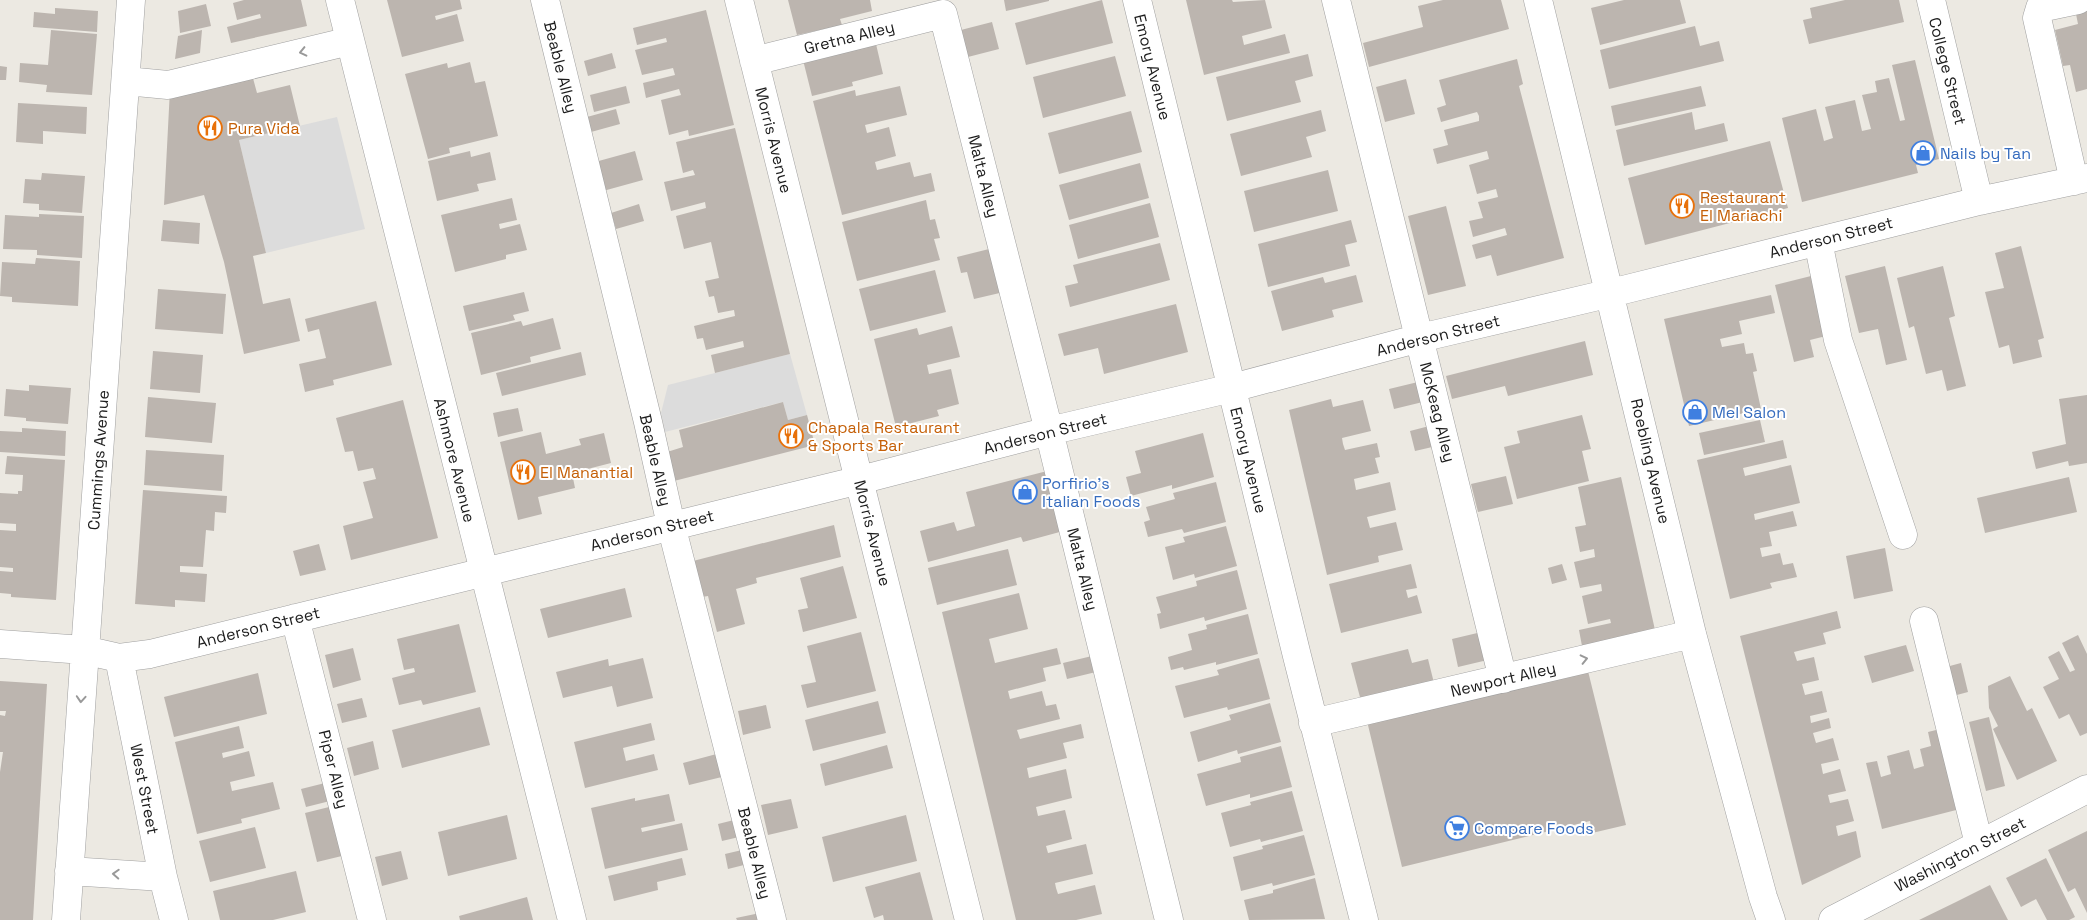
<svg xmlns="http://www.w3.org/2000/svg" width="2087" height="920" font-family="'Space Grotesk',sans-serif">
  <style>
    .parking { fill: #dcdcdc }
    .building { fill: #bcb5af }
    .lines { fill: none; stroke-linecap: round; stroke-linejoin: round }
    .minor-casing { stroke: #a0a0a0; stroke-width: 29 }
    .minor { stroke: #fff; stroke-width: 28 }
    .oneway { stroke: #999 }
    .labels { text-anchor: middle; stroke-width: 4; stroke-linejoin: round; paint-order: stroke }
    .street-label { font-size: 16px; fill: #1c1c1c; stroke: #fff }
    .food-label { font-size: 16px; fill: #c56008; stroke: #fff; text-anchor: start }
    .shop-label { font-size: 16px; fill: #366cbe; stroke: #fff; text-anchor: start }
  </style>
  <rect width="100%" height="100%" fill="#ece9e2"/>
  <path class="parking" d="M337,117L365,229L266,253L239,140Z
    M790,354L807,415L788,420L783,402L665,432L661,413L668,385Z"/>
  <path class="building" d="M244,0H301L307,26L231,43L227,27L261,18L260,14L237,20L233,3Z
    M387,0H460L462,9L435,16L436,20L457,14L464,41L402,57Z
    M788,0H870L872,11L840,19L842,25L797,35Z
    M1004,0H1049V1L1006,11Z
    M1102,0L1113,43L1026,65L1015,23Z
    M1186,0H1232L1233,2L1265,0L1272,28L1242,36L1244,45L1285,34L1290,53L1204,75Z
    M1443,0H1501L1509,29L1369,67L1363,43L1423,27L1418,6Z
    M1624,0H1680L1686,23L1600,45L1591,8Z
    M1845,0H1899L1904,22L1809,44L1803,20L1812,18L1810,8Z
    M206,4L211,26L180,33L178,11Z
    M2087,6V89L2076,92L2070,65L2063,66L2055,30L2078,24L2075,9Z
    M55,8L98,11L97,32L33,27L34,12L55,14Z
    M706,10L734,125L689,136L688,130L669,135L661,100L681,95L679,89L646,98L643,83L675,75L673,68L642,75L635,50L667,42L666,38L637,45L633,28Z
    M992,22L999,49L964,58L957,31Z
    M1695,26L1700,46L1719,41L1724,61L1609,89L1600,50Z
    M51,30L97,34L92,95L46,92L47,85L19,82L20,63L48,65Z
    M202,30L200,53L175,59L178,36Z
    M876,44L883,74L852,82L853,86L812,96L802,56Z
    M612,53L616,68L588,76L584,61Z
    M1308,54L1313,76L1295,81L1301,102L1227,121L1216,77Z
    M1115,56L1126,96L1043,118L1033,77Z
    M1517,59L1523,84L1519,86L1564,258L1497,276L1491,255L1476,259L1472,245L1507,235L1505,228L1473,237L1469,221L1483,218L1478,202L1498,197L1496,189L1477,194L1469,165L1489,159L1487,151L1437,164L1433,149L1448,145L1444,130L1479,121V116L1477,112L1441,122L1437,108L1446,105L1439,80Z
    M1915,60L1939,159L1916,165L1918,173L1802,202L1782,118L1816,109L1824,141L1833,138L1825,107L1855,100L1862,131L1871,129L1862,95L1877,92L1875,81L1889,78L1900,121L1905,120L1892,65Z
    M470,62L475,83L485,81L498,136L449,148L450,153L428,159L405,74L447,63L448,68Z
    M0,66L7,67L6,80H0Z
    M251,71L257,93L290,85L300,126L239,140L266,253L253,256L263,304L290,298L300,341L244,354L224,262L204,195L164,205L170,89Z
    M1406,79L1415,114L1385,122L1376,87Z
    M626,86L630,103L594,112L590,95Z
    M900,86L907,115L865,125L867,133L889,127L896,156L875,162L877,170L910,162L914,177L931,173L935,191L842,215L813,101L855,90L856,96Z
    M1701,86L1706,106L1615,126L1611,106Z
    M18,103L87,107L86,134L43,131V144L16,142Z
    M616,109L620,124L591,132L587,117Z
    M1321,110L1326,131L1306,137L1312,157L1241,176L1230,134Z
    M1131,111L1142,152L1059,174L1048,133Z
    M1692,112L1695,130L1724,123L1728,141L1624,166L1616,130Z
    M735,128L790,354L715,373L711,355L744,347L743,341L706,350L703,338L697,339L694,326L735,316L734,310L718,313L714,296L709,297L705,281L719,278L711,242L684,249L676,216L706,208L705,202L671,211L664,182L695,175L693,170L683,173L676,142Z
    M1770,141L1788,208L1645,245L1628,178Z
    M470,151L471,157L490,152L496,180L477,184L479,191L437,201L428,161Z
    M635,151L643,180L603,191L595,162Z
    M1140,163L1149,198L1069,220L1059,185Z
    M1328,170L1338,211L1254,232L1244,191Z
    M42,173L85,176L82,213L39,210V204L23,203L25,179L41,180Z
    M512,198L517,220L499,224L500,229L520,224L527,250L506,255V259L455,272L441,215Z
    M926,200L930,220L935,219L940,238L934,239L940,260L857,281L842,222Z
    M1150,203L1159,237L1078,259L1069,225Z
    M639,204L644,221L616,229L611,213Z
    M1446,206L1466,286L1428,295L1408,216Z
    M39,214L84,216L82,258L37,255V250L3,249L5,215L39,217Z
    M163,220L200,223L199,244L161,241Z
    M1351,220L1357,242L1345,245L1350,266L1268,287L1258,244Z
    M1160,243L1170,280L1070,307L1065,286L1078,283L1073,265Z
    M2021,246L2044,338L2038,340L2042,357L2013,364L2009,345L1999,348L1985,292L2004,288L1995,253Z
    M993,248L1004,292L974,299L967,272L961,273L957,257Z
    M36,258L80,261L78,306L12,302V297L0,296L2,262L35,264Z
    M1885,266L1907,360L1886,365L1878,329L1859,333L1845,276Z
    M1943,266L1955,316L1949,318L1966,386L1947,391L1942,370L1926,374L1914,326L1909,328L1897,278Z
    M935,270L946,312L870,331L859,289Z
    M1356,275L1363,302L1332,310L1334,317L1282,331L1271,291L1323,277L1325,283Z
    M1815,275L1830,335L1810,340L1814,357L1794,362L1775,285Z
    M158,289L226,294L223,334L155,329Z
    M524,292L529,311L513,315L515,320L469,331L463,306Z
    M1771,295L1775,313L1739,321L1742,334L1720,339L1722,347L1744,343L1746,354L1753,353L1757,371L1753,372L1761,409L1689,426L1664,319Z
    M376,301L392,365L333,380L334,385L305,392L299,364L326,358L319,329L308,332L305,319Z
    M1176,304L1188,352L1104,374L1098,348L1064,356L1058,334Z
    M553,318L561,349L530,357L531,362L481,375L471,333L521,321L523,326Z
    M952,326L960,357L927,365L929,374L951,369L959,404L937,410L939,416L896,427L874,339L917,328L919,335Z
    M1585,341L1593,375L1508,396L1505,386L1452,399L1446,376Z
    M153,351L203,355L200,393L150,389Z
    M581,352L586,375L502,396L496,373Z
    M1418,382L1431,400L1394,409L1389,389Z
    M29,385L71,388L68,424L26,421V418L4,416L6,389L29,391Z
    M2087,395V463L2069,466L2068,461L2036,469L2032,452L2066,444L2059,399Z
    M148,397L216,403L212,443L145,437Z
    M1331,399L1333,407L1363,400L1371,431L1342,438L1343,444L1345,450L1377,443L1380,457L1375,458L1379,473L1354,479L1356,490L1390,482L1396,510L1367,517L1370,528L1396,522L1403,550L1378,556L1379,562L1327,575L1289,410Z
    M403,400L438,538L351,560L343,526L373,518L363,482L376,479L373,468L358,471L353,451L345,452L336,418Z
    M783,402L788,420L807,415L815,445L674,481L667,452L683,447L679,430Z
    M518,408L523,431L498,437L493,413Z
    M1582,415L1591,449L1582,451L1589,481L1517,499L1504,447L1520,443L1517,431Z
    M1760,420L1765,442L1704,455L1699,433Z
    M1437,424L1441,445L1415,451L1410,431Z
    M22,428L66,431L65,456L0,452V431L22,432Z
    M541,432L546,454L581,445L579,439L604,433L611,463L572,473L575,488L538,497L542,514L518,520L500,442Z
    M1203,433L1214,477L1172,489V485L1131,496L1126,477L1141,473L1135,451Z
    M1783,440L1787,458L1743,468L1745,476L1791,465L1800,503L1754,514L1755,520L1793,511L1797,526L1769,532L1772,546L1760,548L1762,557L1780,553L1783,565L1793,563L1797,577L1770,583L1772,588L1730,599L1697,460Z
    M146,450L224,455L222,491L144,485Z
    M7,456L65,460L56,600L11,597V594L0,593V571L13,572V568L0,567V530L16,531V524L0,523V493L18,494V491H22L23,475L5,474Z
    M1051,470L1067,530L1023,542L1021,537L928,562L920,531L954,522L957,531L975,526L966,492Z
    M1506,476L1513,504L1478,512L1471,484Z
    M1621,477L1655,630L1582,646L1579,630L1611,623L1610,619L1588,624L1582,596L1602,591L1601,584L1580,588L1574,562L1595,557L1594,549L1580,552L1575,527L1586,525L1578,487Z
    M2069,477L2077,512L1985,533L1977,498Z
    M1216,482L1226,522L1184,533L1182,529L1148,537L1144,522L1150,520L1146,507L1175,499L1173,493Z
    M143,490L227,496L226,513L215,512L214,531L206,530L203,567L180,566V572L207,574L205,602L175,600V607L135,604Z
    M834,525L841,557L756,578L757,583L736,589L745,624L717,632L708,596L702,597L693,561Z
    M1226,526L1237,566L1195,578L1194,574L1173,580L1165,547L1185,542L1183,537Z
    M319,544L326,570L300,576L293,551Z
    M1885,548L1893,591L1854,599L1846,556Z
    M1008,549L1017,585L937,605L928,568Z
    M1411,564L1417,588L1406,590L1408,598L1417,595L1422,613L1341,633L1329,584Z
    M1562,564L1567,580L1552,584L1548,568Z
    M843,566L857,618L803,632L798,610L808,608L800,578Z
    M1237,570L1247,609L1205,621L1204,617L1160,629L1157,614L1161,613L1156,597L1197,586L1196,581Z
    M625,588L632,617L548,638L540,609Z
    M1019,593L1028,629L989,639L995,663L1057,648L1061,664L1043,668L1046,681L1008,691L1010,699L1042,691L1046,706L1056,704L1060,719L1017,730L1020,739L1081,724L1084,738L1063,743L1067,758L1027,768L1029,778L1066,769L1072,798L1036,807L1038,816L1065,810L1069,826L1072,839L1046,846L1048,853L1086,844L1093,874L1055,883L1056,888L1058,894L1095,885L1102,914L1076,920H1016L942,612Z
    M1837,611L1841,628L1823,633L1826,644L1794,652L1797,661L1814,657L1819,680L1802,684L1805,695L1822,691L1827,712L1810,716L1811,723L1829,718L1831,728L1813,733L1816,743L1833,738L1839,760L1821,764L1823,774L1840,769L1846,791L1828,795L1830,803L1848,799L1854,821L1836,826L1838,836L1856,831L1861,857L1802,885L1740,636Z
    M1248,614L1258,654L1216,665V662L1184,670L1183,667L1171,670L1168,657L1192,650L1188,634L1207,629L1206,625Z
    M459,624L476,692L423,705L421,700L399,705L392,678L415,672L414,668L404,670L397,639Z
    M1490,630L1496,658L1458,667L1452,639Z
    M861,632L876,691L807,708L801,685L816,682L807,646Z
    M2078,635L2087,654V733L2080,736L2069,714L2059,719L2043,687L2059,679L2048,657L2059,651L2070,672L2075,670L2062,643Z
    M1906,645L1914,671L1872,683L1864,656Z
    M353,648L361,680L333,688L325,655Z
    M1408,649L1412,663L1428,659L1434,683L1361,701L1351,663Z
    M1092,656L1096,672L1067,679L1063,663Z
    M643,658L653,698L617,707L612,686L563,698L556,672L608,659L609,666Z
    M1259,658L1270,699L1228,710L1227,707L1184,718L1175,686L1219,675L1217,670Z
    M1961,663L1968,692L1953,696L1946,667Z
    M1587,667L1626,825L1592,833L1590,821L1402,867L1367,721Z
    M258,673L267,714L174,737L164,697Z
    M2010,676L2027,711L2032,708L2057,761L2017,780L1993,729L1998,726L1989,708L1988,686Z
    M0,681L47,684L33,920H0V772L3,752H0V715L5,716L6,711H0Z
    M362,698L367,717L342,723L337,704Z
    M878,701L886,733L813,751L805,720Z
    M1270,703L1281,742L1238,754L1237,750L1198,762L1190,732L1231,720L1229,715Z
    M766,705L771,728L743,735L738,711Z
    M480,707L490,745L402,768L392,730Z
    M1989,717L2005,786L1986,791L1969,722Z
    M651,723L655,740L623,748L626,761L654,754L658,770L585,788L574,742Z
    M239,726L244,748L222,753L223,758L249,751L255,776L230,782L232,791L273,782L280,809L241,819L242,823L197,834L175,742Z
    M1940,729L1964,808L1882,829L1866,763L1877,761L1881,777L1891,774L1887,756L1909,750L1914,769L1924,766L1920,749L1931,746L1928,732Z
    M373,741L379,769L354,776L347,748Z
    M887,745L893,768L825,786L820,764Z
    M1281,746L1292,787L1250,798V794L1206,806L1197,774L1241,762L1240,757Z
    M724,752L730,775L689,785L683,763Z
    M329,782L334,800L306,807L301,789Z
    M1292,791L1303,831L1261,842L1260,839L1230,847L1221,813L1251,805L1250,802Z
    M669,794L675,821L641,828L642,832L682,823L688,850L605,869L591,808L635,798V801Z
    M791,799L798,828L768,835L761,805Z
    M333,806L346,855L317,862L305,813Z
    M507,815L517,859L448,876L438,832Z
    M906,815L917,861L833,882L822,837Z
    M734,820L739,837L722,841L718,824Z
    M255,827L266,868L210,882L199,841Z
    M2087,831V913L2075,888L2068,892L2048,850Z
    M1304,835L1315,875L1273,886L1272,883L1241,891L1233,857L1263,849L1262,846Z
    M742,850L744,865L728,869L725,854Z
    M401,851L408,879L382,886L375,857Z
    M682,858L686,875L657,882L658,890L614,901L608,876Z
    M2046,858L2075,917L2069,920H2047L2036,899L2021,907L2006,878Z
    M296,871L306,912L273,920H220L213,891Z
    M920,872L933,920H884L883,915L874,918L865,887Z
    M1315,878L1325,919L1249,920L1244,900L1273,893V890Z
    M1990,885L2008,920H1919L1956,902Z
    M527,897L533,920H460L459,916Z
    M760,913L762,920H737L736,918Z"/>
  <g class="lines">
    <g class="minor-casing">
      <path id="minor" d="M340,0L572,920
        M545,0L648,422L671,525L772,920
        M739,0L969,920
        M1137,0L1297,656L1364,920
        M1336,0L1503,679
        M1538,0L1692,634L1763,897L1771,920
        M1931,0L1979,201
        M754,61L943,14L1049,431L1169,920
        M126,81L168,85L350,41
        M2074,181L2037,18L2040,8L2078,0
        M1818,241L1838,340L1903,535
        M295,618L372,920
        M1924,621L1979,844
        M0,644L84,650L119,658L150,654L860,480L1049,431L1232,388L1420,338L1611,293L1979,201L2087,178
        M119,658L163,877L174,920
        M1313,723L1692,634
        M69,871L163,877
        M66,920L131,0
        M1833,920L2087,789"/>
    </g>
    <use href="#minor" class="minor"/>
  </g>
  <defs><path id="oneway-chevron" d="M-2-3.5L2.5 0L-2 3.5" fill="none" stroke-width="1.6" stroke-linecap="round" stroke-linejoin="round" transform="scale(1.25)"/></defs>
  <g class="oneway">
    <use href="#oneway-chevron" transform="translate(303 52) rotate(167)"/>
    <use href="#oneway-chevron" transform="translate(1584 659) rotate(-13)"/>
    <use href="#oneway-chevron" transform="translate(81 699) rotate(94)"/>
    <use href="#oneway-chevron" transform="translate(116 874) rotate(-177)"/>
  </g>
  <defs>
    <g id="restaurant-ring" transform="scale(1.25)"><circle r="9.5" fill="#fff" stroke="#e8710a" stroke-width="1.5"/><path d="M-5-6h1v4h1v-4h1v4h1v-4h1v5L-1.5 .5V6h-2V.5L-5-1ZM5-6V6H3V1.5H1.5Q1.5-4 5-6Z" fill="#e8710a"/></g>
    <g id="shop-ring" transform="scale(1.25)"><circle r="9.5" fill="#fff" stroke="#3f7fe0" stroke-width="1.5"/><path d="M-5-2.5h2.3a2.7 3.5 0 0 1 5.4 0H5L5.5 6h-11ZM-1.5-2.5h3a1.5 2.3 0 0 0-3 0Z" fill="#3f7fe0"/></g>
    <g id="supermarket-ring" transform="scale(1.25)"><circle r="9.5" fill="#fff" stroke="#3f7fe0" stroke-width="1.5"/><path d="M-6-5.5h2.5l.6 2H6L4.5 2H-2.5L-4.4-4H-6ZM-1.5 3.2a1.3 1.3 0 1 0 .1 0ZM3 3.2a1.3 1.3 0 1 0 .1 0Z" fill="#3f7fe0"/></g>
  </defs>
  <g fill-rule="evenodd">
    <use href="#restaurant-ring" x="210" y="128"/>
    <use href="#shop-ring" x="1923" y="153"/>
    <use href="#restaurant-ring" x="1682" y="206"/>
    <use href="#shop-ring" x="1695" y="412"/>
    <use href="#restaurant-ring" x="791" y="436"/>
    <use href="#restaurant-ring" x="523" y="472"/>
    <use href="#shop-ring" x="1025" y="492"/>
    <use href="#supermarket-ring" x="1457" y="828"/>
  </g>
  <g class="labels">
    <g class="street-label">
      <text transform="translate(849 37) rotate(-14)" y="6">Gretna Alley</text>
      <text transform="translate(561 67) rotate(76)" y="6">Beable Alley</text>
      <text transform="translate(1153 67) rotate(76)" y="6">Emory Avenue</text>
      <text transform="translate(1948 71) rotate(76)" y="6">College Street</text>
      <text transform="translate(774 140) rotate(76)" y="6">Morris Avenue</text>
      <text transform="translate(984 176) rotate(76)" y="6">Malta Alley</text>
      <text transform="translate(1831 237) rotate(-14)" y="6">Anderson Street</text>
      <text transform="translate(1438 335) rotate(-14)" y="6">Anderson Street</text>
      <text transform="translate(1438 412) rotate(76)" y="6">McKeag Alley</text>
      <text transform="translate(1045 433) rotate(-14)" y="6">Anderson Street</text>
      <text transform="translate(98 460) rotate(-86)" y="6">Cummings Avenue</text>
      <text transform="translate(455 460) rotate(76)" y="6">Ashmore Avenue</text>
      <text transform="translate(656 460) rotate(77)" y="6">Beable Alley</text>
      <text transform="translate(1249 460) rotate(76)" y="6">Emory Avenue</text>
      <text transform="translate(1651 461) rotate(77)" y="6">Roebling Avenue</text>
      <text transform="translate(652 530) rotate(-14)" y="6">Anderson Street</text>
      <text transform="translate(873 533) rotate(76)" y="6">Morris Avenue</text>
      <text transform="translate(1083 569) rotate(76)" y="6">Malta Alley</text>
      <text transform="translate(258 627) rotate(-14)" y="6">Anderson Street</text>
      <text transform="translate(1503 679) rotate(-13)" y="6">Newport Alley</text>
      <text transform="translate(334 769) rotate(76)" y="6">Piper Alley</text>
      <text transform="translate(145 789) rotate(79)" y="6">West Street</text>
      <text transform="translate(755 853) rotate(76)" y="6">Beable Alley</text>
      <text transform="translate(1960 854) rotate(-27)" y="6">Washington Street</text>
    </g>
    <g class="food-label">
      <text x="228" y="134">Pura Vida</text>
      <text x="1700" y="203">Restaurant<tspan x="1700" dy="18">El Mariachi</tspan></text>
      <text x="808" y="433">Chapala Restaurant<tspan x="808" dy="18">&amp; Sports Bar</tspan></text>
      <text x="540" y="478">El Manantial</text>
    </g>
    <g class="shop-label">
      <text x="1940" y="159">Nails by Tan</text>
      <text x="1712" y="418">Mel Salon</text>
      <text x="1042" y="489">Porfirio's<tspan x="1042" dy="18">Italian Foods</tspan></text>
      <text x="1474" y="834">Compare Foods</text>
    </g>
  </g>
</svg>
